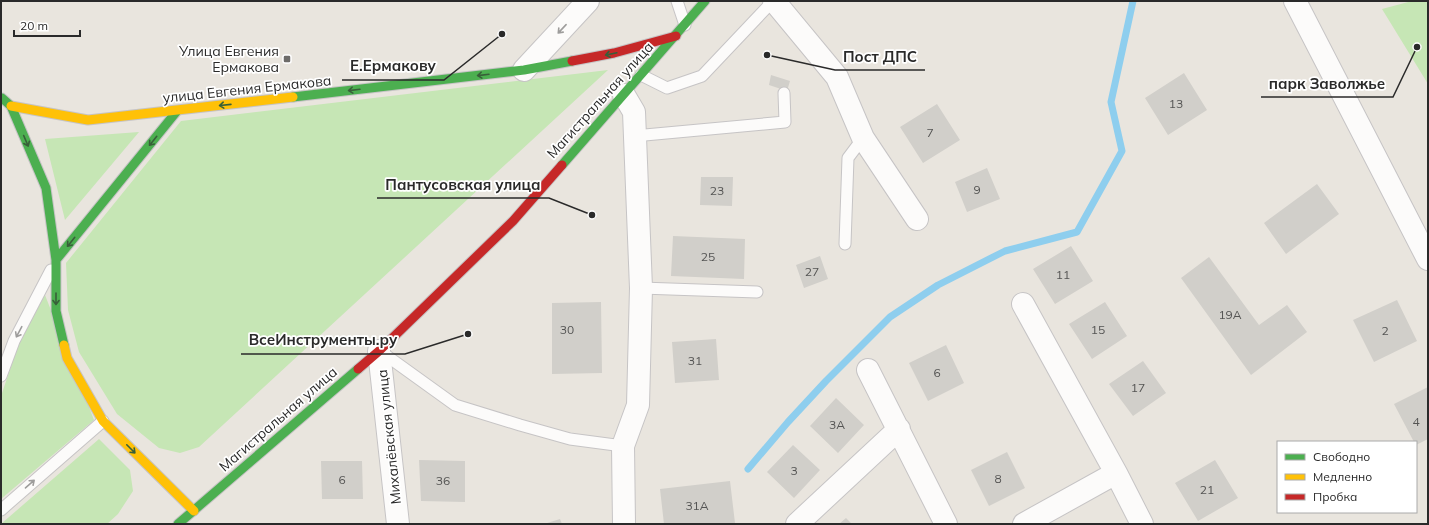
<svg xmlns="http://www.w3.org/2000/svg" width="1429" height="525" font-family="Mulish,sans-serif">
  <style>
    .green { fill: #c6e6b5 }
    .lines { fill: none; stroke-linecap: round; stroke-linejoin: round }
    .stream { stroke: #8eceee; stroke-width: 7 }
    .building { fill: #d1cfca }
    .lane-casing { stroke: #c6c4c5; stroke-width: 13 }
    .street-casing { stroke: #c6c4c5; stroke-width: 24 }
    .fast-casing { stroke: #c6c4c5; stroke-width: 11 }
    .slow-casing { stroke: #c6c4c5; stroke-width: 11 }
    .jam-casing { stroke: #c6c4c5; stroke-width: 11 }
    .lane { stroke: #fcfbfa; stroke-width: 11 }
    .street { stroke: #fcfbfa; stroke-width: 22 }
    .fast { stroke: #4caf50; stroke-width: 9 }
    .slow { stroke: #ffc107; stroke-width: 9 }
    .jam { stroke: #c62828; stroke-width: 9 }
    .oneway { stroke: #9e9d9c }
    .oneway2 { stroke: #385f39 }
    .poi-dot { fill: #6d6b69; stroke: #fff; stroke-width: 1.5 }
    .labels { text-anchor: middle; stroke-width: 3.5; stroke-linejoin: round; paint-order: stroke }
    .number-label { font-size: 12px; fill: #545453 }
    .poi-label { font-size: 14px; fill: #2a2a2a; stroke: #fff; text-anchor: end }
    .street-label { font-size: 14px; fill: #2a2a2a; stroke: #fff }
    .leader { fill: none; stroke: #2a2a2a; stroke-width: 1.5 }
    .callout-dot { fill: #2a2a2a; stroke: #fff; stroke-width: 1.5 }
    .callout-label { font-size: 15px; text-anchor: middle; font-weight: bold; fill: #2a2a2a; stroke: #fff; stroke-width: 3.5; stroke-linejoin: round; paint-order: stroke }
  </style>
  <rect width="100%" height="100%" fill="#e9e5de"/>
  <path class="green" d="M1412,1H1428V84L1382,9Z
    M608,70L199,447L180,453L159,448L117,414L79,352L68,310L66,263L181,121Z
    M139,132L65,220L45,139Z
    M45,295L94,420L1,499V396L20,340Z
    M99,439L130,470L133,491L118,514L107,524H1Z"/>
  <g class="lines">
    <path class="stream" d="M748,469L788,422L826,381L890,317L938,285L1005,251L1077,232L1122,151L1111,102L1133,1"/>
  </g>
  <path class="building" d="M1184,73L1207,110L1168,135L1145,98Z
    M771,75L790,81L787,91L769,85Z
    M937,104L960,140L923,163L900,127Z
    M987,168L1000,199L967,212L955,182Z
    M701,177H733L732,206L700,205Z
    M1317,184L1339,214L1286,254L1264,223Z
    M673,236L745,239L744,279L671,276Z
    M1071,246L1093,281L1055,304L1033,269Z
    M820,256L828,279L804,288L796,265Z
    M1209,257L1259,325L1287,305L1307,332L1251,375L1181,278Z
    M1397,300L1417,341L1374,362L1353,320Z
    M601,302L602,373L552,374V303Z
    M1105,302L1127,336L1092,359L1069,324Z
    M716,339L719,380L675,383L672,342Z
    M946,345L964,383L928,401L909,363Z
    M1143,361L1166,393L1133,416L1109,384Z
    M1428,387V439L1416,445V442H1414L1394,404Z
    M836,398L864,425L838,453L810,426Z
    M793,445L820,470L794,498L767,472Z
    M1007,452L1025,488L989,506L971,470Z
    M419,460L465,461V502L421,501Z
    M1215,460L1238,498L1198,521L1175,483Z
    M321,461H362L363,499H322Z
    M730,481L735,523L664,524L660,489Z
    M846,518L852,524H839Z
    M560,519L562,524H544Z"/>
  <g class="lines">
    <g class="lane-casing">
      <path id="lane" d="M677,1L685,25
        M641,75L667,88L702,76L773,1
        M634,136L785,122L784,93
        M845,244L848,158L863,138
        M641,288L757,292
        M380,351L455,405L520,425L570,439L623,446
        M1,376L14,341L51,270
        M1,510L103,421"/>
    </g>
    <g class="street-casing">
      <path id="street" d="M774,1L837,77L863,138L917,219
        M1295,1L1428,259
        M524,70L588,1
        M624,95L634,112L641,288L638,405L623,446L624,524
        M1023,304L1116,473L1142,524
        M379,351L398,524
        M868,370L946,524
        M797,524L899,429
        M1024,524L1116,473"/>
    </g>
    <g class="fast-casing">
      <path id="fast" d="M293,97L524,70L572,61
        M2,98L11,106L46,188L56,260V311L64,345
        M562,165L705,1
        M56,260L177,111
        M178,524L358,369"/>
    </g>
    <g class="slow-casing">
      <path id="slow" d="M11,106L88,120L293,97
        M64,345L67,358L103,421L194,511"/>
    </g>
    <g class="jam-casing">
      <path id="jam" d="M572,61L614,53L676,36
        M358,369L379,351L513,221L562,165"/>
    </g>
    <use href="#lane" class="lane"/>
    <use href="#street" class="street"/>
    <use href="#fast" class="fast"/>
    <use href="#slow" class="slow"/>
    <use href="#jam" class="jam"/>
  </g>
  <defs><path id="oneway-shaft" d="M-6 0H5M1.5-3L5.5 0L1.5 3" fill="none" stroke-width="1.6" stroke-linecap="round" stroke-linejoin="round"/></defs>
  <g class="oneway">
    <use href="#oneway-shaft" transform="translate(562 29) rotate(133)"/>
    <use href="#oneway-shaft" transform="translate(19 332) rotate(118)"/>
    <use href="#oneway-shaft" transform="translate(30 484) rotate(-41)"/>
  </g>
  <g class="oneway2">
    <use href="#oneway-shaft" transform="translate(611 54) rotate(168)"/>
    <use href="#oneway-shaft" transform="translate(483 75) rotate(173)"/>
    <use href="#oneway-shaft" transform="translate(354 90) rotate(173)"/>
    <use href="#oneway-shaft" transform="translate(225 105) rotate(174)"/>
    <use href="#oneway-shaft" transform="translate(26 141) rotate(67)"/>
    <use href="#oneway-shaft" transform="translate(153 141) rotate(129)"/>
    <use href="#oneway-shaft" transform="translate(71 242) rotate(129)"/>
    <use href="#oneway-shaft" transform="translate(56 299) rotate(90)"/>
    <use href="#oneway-shaft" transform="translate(131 449) rotate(45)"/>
  </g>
  <rect class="poi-dot" x="283" y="55" width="8" height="8" rx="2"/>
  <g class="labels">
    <g class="number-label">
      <text x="1176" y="108">13</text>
      <text x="930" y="137">7</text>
      <text x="977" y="194">9</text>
      <text x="717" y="195">23</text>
      <text x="708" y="261">25</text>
      <text x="812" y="276">27</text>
      <text x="1063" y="279">11</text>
      <text x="1230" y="319">19А</text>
      <text x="567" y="334">30</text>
      <text x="1098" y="334">15</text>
      <text x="1385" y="335">2</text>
      <text x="695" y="365">31</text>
      <text x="937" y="377">6</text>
      <text x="1138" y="392">17</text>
      <text x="1416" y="426">4</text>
      <text x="837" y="429">3А</text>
      <text x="794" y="475">3</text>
      <text x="998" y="483">8</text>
      <text x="342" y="484">6</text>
      <text x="443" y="485">36</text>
      <text x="1207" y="494">21</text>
      <text x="697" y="510">31А</text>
    </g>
    <g class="poi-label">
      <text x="279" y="56">Улица Евгения<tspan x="279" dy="16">Ермакова</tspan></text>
    </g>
    <g class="street-label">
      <text transform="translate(247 89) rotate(-6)" y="5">улица Евгения Ермакова</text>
      <text transform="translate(600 100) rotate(-48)" y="5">Магистральная улица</text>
      <text transform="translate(278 419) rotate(-41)" y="5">Магистральная улица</text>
      <text transform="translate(389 437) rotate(-96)" y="5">Михалёвская улица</text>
    </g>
  </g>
  <path class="leader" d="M767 55L835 70H925M502 34L444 80H342M1417 47L1393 97H1261M592 215L549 198H377M468 334L405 354H241"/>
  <g class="callout-dot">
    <circle cx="767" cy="55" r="4"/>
    <circle cx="502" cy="34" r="4"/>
    <circle cx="1417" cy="47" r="4"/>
    <circle cx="592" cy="215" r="4"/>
    <circle cx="468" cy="334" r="4"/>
  </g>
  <g class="callout-label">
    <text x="880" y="62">Пост ДПС</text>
    <text x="393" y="71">Е.Ермакову</text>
    <text x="1327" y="89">парк Заволжье</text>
    <text x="463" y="190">Пантусовская улица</text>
    <text x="323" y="345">ВсеИнструменты.ру</text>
  </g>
  <rect width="1429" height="525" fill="none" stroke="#2a2a2a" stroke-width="4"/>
  <rect x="1277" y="441" width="140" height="72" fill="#ffffff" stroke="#aaaaaa"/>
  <rect x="1285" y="454" width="20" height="6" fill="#4caf50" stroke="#aaaaaa"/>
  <text x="1313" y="461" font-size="12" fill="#2a2a2a">Свободно</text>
  <rect x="1285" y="474" width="20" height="6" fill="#ffc107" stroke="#aaaaaa"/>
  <text x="1313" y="481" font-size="12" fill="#2a2a2a">Медленно</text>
  <rect x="1285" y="494" width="20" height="6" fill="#c62828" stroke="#aaaaaa"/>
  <text x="1313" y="501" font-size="12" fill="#2a2a2a">Пробка</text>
  <path d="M14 30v6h66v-6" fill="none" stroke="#2a2a2a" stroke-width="2"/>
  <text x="20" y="30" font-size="12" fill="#2a2a2a" stroke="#ffffff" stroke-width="3" paint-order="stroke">20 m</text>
</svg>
